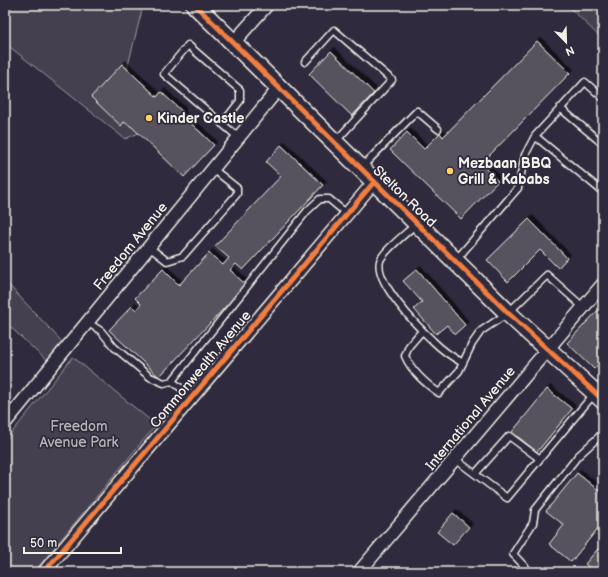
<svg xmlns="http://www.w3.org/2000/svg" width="608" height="577" font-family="'Balsamiq Sans',sans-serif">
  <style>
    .green { fill: #454050; stroke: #9c989c }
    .building { fill: #56525f; stroke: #f4f1e8; filter: url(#shadow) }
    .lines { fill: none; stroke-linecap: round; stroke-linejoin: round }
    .service-casing { stroke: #f4f1e8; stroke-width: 9 }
    .minor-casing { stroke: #f4f1e8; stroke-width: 15 }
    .secondary-casing { stroke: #f4f1e8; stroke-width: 20 }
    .service { stroke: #2f2a3d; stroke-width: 6 }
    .minor { stroke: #2f2a3d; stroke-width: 12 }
    .secondary { stroke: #2f2a3d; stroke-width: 17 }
    .cycleway-casing { stroke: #2f2a3d; stroke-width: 8 }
    .cycleway { stroke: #f27e40; stroke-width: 5 }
    .poi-dot { fill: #ffd166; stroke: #2f2a3d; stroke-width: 1.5 }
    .labels { text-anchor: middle; stroke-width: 3.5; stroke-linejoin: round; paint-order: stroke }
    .poi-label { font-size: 14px; font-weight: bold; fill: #f4f1e8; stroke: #2f2a3d; text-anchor: start }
    .street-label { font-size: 14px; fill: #f4f1e8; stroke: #2f2a3d }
    .park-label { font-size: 14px; fill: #b7b3b3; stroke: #2f2a3d }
  </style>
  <defs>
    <filter id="shadow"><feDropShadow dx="3.5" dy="-3.5" stdDeviation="0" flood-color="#0009"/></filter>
  </defs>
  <rect width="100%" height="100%" fill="#2f2a3d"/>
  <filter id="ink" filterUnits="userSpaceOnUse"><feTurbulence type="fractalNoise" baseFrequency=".025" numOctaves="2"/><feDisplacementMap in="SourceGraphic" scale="8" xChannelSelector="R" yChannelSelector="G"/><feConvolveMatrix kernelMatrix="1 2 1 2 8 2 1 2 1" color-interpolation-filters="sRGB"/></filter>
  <g filter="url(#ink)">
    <path class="green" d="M14,5H139L142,10L123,85L143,131L125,139L5,43V16Z
      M567,5H603V40Z
      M5,281L66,346L51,365L5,322Z
      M73,357L156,425L34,572H5V441Z"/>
    <path class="building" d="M537,41L570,73L481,164L498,181L461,219L390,150L407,132L424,149L440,133L443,137Z
      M331,51L374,93L352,116L309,74Z
      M122,64L157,97L161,92L183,112L181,114L214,145L184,177L132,127L124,122L121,126L91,97Z
      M281,145L323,185L243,270L236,264L230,270L246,285L159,377L109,330L132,306L136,310L141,304L135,298L163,269L179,285L209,253L223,265L229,258L215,246L281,176L266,162Z
      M529,219L567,258L558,268L540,250L508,282L487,260Z
      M417,269L465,325L455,334L447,325L436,334L414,309L422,302L403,281Z
      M600,308L603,311V360L594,369L567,343Z
      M547,389L572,409L537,452L512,432Z
      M577,473L603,494V522L571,562L549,544L564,525L546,511Z
      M453,513L469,527L453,545L437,532Z
      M603,543V572H595L585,564Z"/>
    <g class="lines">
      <g class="service-casing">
        <path id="service" d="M305,62L334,30L392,80L335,142
          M560,108L603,144
          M222,124L240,101V90L188,45L164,74L239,138
          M535,136L603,192
          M362,167L417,111L438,129
          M416,224C408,232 383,251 380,261C374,282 418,327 433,341C442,350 452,357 463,363
          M149,247L167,261L183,256L237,194V188L213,169
          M456,260L518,188L525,155L535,136L585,82L603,98
          M87,322L101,331L114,347L150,377L164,383L172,381L307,211L320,199H329L347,214
          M422,331L409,346L405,356C412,372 425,383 439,393L459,371L472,344L481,331L508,313L547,275L583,307
          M172,381L192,397
          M455,459L507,498L594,394
          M475,474L509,436L540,459
          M530,572L513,554L533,523L535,510L578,456L603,433"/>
      </g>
      <g class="minor-casing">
        <path id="minor" d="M233,43L267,5
          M5,423L279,88
          M44,572L374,182
          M359,572L603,284"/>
      </g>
      <g class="secondary-casing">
        <path id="secondary" d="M195,5L508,313L603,400"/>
      </g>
      <use href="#service" class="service"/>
      <use href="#minor" class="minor"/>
      <use href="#secondary" class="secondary"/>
      <g class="cycleway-casing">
        <path id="cycleway" d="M195,5L508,313L603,400
          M44,572L374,182"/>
      </g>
      <use href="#cycleway" class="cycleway"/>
    </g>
  </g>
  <g class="poi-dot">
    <circle cx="149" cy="118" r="4"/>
    <circle cx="450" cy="171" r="4"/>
  </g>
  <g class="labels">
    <g class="poi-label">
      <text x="157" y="123">Kinder Castle</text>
      <text x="458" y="168">Mezbaan BBQ<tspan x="458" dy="16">Grill &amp; Kababs</tspan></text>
    </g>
    <g class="street-label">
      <text transform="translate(405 196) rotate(44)" y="5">Stelton Road</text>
      <text transform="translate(130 246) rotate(-51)" y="5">Freedom Avenue</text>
      <text transform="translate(200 369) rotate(-50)" y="5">Commonwealth Avenue</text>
      <text transform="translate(470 418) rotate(-50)" y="5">International Avenue</text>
    </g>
    <g class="park-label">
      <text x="79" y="431">Freedom<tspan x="79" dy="16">Avenue Park</tspan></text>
    </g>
  </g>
  <rect width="608" height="577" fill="none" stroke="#2f2a3d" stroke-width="20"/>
  <rect x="10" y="10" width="588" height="557" fill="none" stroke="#f4f1e8" stroke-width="1.5" filter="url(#ink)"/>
  <g transform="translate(566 42) rotate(157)" stroke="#2f2a3d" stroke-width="3" paint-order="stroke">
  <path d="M0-3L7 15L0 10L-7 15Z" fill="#f4f1e8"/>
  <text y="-6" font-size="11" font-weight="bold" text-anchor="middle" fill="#f4f1e8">N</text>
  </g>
  <path d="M24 547v6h97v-6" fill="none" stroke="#f4f1e8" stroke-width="2"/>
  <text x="30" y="547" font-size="12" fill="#f4f1e8" stroke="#2f2a3d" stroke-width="3" paint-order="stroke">50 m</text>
</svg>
